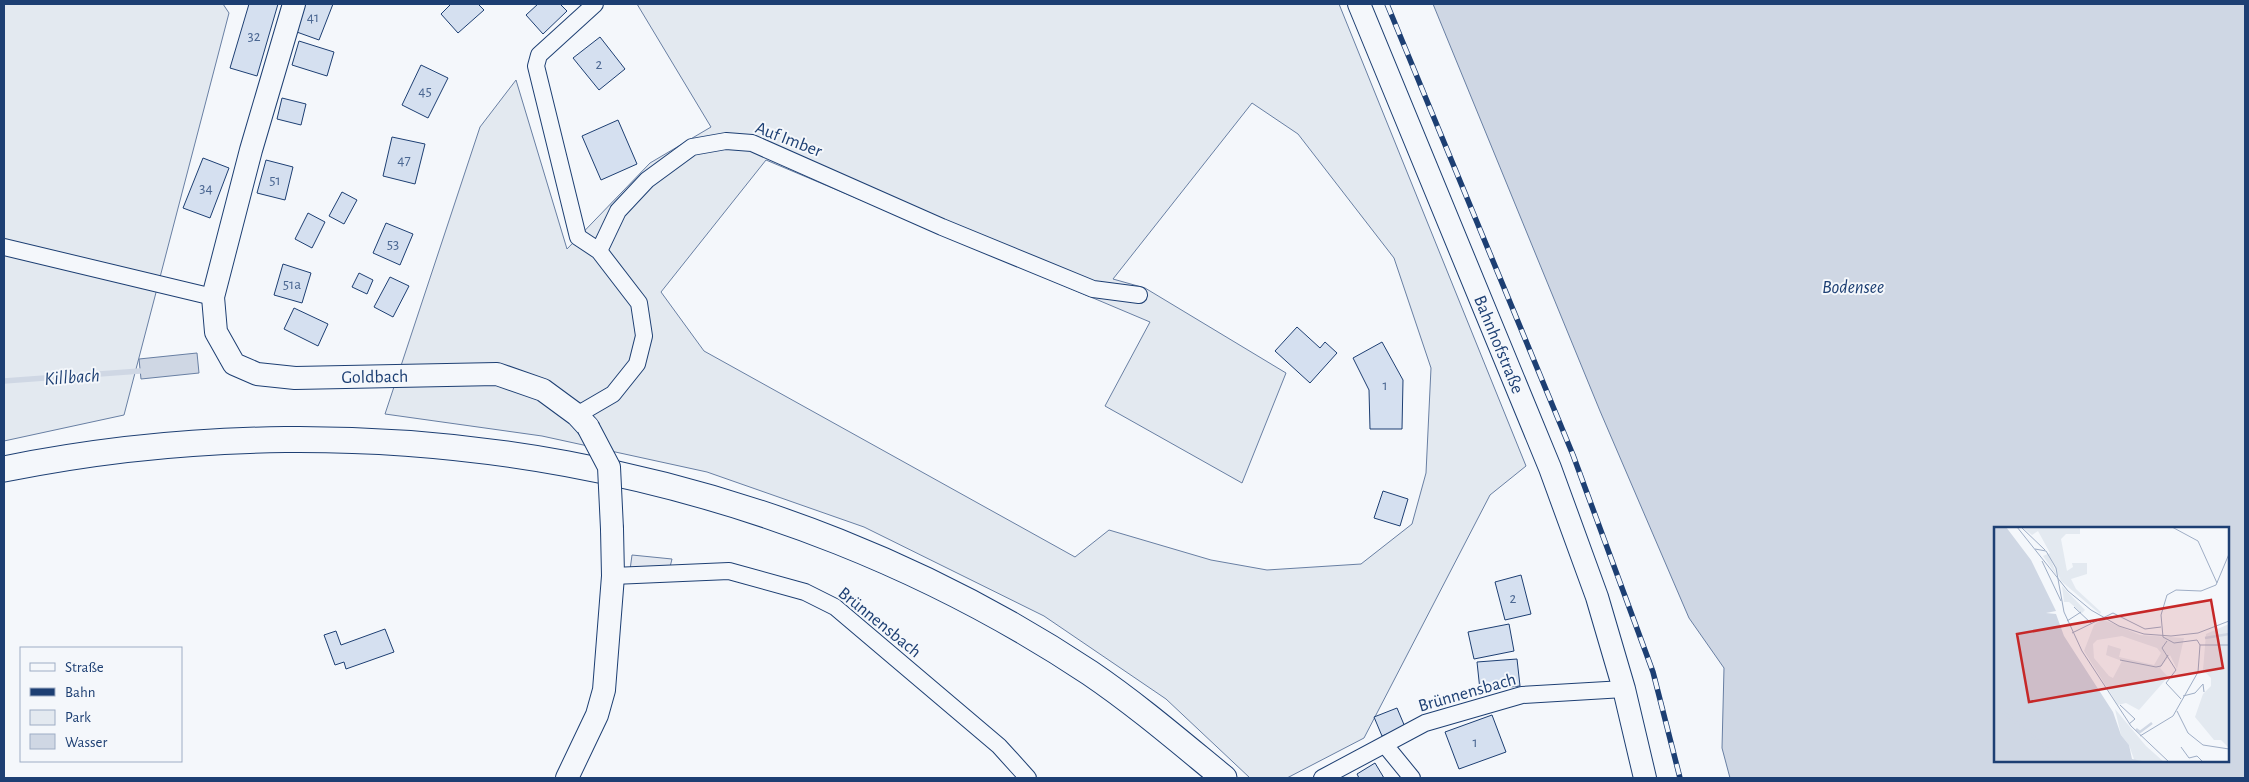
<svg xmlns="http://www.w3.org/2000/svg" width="2249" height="782" font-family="'Alegreya Sans',sans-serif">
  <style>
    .green { fill: #e3e9f0; stroke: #687fa3; fill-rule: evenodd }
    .parking { fill: #e3e8f0; stroke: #687fa3 }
    .water { fill: #cfd7e4; stroke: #687fa3; fill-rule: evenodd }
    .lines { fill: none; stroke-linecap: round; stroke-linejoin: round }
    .stream { stroke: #cfd7e4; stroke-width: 5.5 }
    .building { fill: #d5e0f0; stroke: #1d3f73 }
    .street-casing { stroke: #1d3f73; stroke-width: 18 }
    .secondary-casing { stroke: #1d3f73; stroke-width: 24 }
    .primary-casing { stroke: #1d3f73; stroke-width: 27 }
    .street { stroke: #f4f7fb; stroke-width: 16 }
    .secondary { stroke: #f4f7fb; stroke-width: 22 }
    .primary { stroke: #f4f7fb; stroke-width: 25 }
    .rail-casing { stroke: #1d3f73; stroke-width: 5.5 }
    .rail { stroke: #f4f7fb; stroke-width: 4; stroke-dasharray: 11; stroke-linecap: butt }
    .secondary-bridge-casing { stroke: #1d3f73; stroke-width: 24; stroke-linecap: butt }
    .secondary-bridge { stroke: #f4f7fb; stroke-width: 22 }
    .labels { text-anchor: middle; stroke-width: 4; stroke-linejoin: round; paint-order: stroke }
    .number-label { font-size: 15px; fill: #4b6792 }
    .street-label { font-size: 18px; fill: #1d3f73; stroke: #f4f7fb }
    .water-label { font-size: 19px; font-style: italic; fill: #1d3f73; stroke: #f4f7fb }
    .inset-river { fill: none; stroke: #cfd7e4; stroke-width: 2.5 }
    .inset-road { fill: none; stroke: #9eadc5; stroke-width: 1 }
    .view { fill: #c62828; fill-opacity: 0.15; stroke: #c62828; stroke-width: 2.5 }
    .inset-edge { fill: none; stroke: #1d3f73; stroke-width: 2.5 }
  </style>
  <rect width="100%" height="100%" fill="#f4f7fb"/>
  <path class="green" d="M4,4H223L229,13L124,415L4,441Z
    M637,4H1339L1526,466L1490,495L1364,738L1287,778H1250L1166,699L1044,616L864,527L707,472L542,436L385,414L480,127L516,80L567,249L650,163L711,127ZM1252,103L1298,134L1394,258L1431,368L1426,473L1412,524L1361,564L1267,570L1211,560L1109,530L1075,557L704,351L661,292L766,160L1150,322L1105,406L1242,483L1286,373L1145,288L1113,279Z"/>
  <path class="parking" d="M632,555L672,559L670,567L630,570Z"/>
  <path class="water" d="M1433,4H2245V778H1730L1722,748L1724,668L1689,618L1600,411ZM1995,528H2228V761H1995Z
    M197,353L199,373L141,379L139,359Z"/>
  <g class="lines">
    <path class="stream" d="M4,381L140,371"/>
  </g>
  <path class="building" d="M249,4H278L257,76L230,68Z
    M304,4H333L319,40L294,31Z
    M451,4H478L484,10L458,33L441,14Z
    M538,4H560L567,11L543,34L526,15Z
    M600,37L625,69L599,90L573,58Z
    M299,41L334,52L327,76L292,65Z
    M421,65L448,78L428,118L402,105Z
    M282,98L306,104L301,125L277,119Z
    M618,120L637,164L601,180L582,136Z
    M392,137L425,144L415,184L383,176Z
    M203,158L229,168L210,218L183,208Z
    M266,160L293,167L285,200L257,193Z
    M342,192L357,200L344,224L329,216Z
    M308,213L325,222L312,248L295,239Z
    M386,223L413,234L400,265L373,253Z
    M283,264L311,273L302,303L274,295Z
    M359,273L373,280L367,294L352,287Z
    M390,277L409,286L393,317L374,307Z
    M294,308L328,324L318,346L284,329Z
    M1297,327L1320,348L1325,342L1337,353L1310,383L1275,351Z
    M1382,342L1403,380L1402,429H1370L1369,390L1353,358Z
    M1383,491L1408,499L1400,526L1374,518Z
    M1521,575L1531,614L1505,620L1495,582Z
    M1509,624L1514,651L1474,659L1468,632Z
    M385,629L394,652L346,669L344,662L335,665L324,635L336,631L341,645Z
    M1517,659L1520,686L1480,690L1477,662Z
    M1397,708L1405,727L1382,736L1374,717Z
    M1492,715L1506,752L1459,769L1445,732Z
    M1375,763L1384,778H1359L1357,774Z"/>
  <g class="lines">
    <g class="street-casing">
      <path id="street" d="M4,247L213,297
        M599,251L618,211L647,180L692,147L726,141L752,143L942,227L1093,289L1139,295
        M577,415L613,394L637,364L644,336L639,303L599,251L578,237L536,66L539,55L595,4
        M613,576L729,571L805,592L835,607L999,746L1028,778
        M1385,745L1412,778
        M1322,778L1425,723L1522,695L1624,689"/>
    </g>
    <g class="secondary-casing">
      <g id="secondary">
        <path id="s1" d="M294,4L251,150L213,297L216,332L234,364L257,374L295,378L497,374L543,390L577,415L588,427"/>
        <path id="s2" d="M1359,4L1550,468L1597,597L1624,689L1645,778"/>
        <path d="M567,778L597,715L604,690L613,576L612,529"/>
      </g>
    </g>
    <g class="primary-casing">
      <path id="primary" d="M4,469C375,394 772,462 1090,673C1137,705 1180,742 1224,778"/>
    </g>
    <use href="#street" class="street"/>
    <use href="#secondary" class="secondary"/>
    <use href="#primary" class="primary"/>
    <g class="rail-casing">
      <path id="rail" d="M1387,4L1573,455L1653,672L1680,778"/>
    </g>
    <use href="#rail" class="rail"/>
    <g class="secondary-bridge-casing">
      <path id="secondary-bridge" d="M588,427L609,467L612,529"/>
    </g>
    <use href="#secondary-bridge" class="secondary-bridge"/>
  </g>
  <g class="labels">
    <g class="number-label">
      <text x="313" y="22">41</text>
      <text x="254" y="41">32</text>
      <text x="599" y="69">2</text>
      <text x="425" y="96">45</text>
      <text x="404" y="165">47</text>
      <text x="275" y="185">51</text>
      <text x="206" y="193">34</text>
      <text x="393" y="249">53</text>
      <text x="292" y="289">51a</text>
      <text x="1385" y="390">1</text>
      <text x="1513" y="603">2</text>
      <text x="1475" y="747">1</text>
    </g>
    <g class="street-label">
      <text transform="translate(789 139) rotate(21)" y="6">Auf Imber</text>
      <text dy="6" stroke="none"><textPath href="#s2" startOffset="368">Bahnhofstraße</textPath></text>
      <text dy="6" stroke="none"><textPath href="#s1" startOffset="519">Goldbach</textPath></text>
      <text transform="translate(880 622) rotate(39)" y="6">Brünnensbach</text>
      <text transform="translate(1467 692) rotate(-16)" y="6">Brünnensbach</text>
    </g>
    <g class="water-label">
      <text x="1853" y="293">Bodensee</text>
      <text transform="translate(72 376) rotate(-4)" y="7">Killbach</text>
    </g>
  </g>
  <g transform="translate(1994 527)">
    <rect width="235" height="235" fill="#f4f7fb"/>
    <path d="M28,0H86V7H72L67,12L73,44L79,40L78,36H93V47L77,52L82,62L107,85L106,87L67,54L56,30L63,49L49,29L56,26L44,4L38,8ZM68,59L91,83L88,86L75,75H70ZM108,92L146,108L190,111L183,142L176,128L166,141L174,150L145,183L132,176L124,178L90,124L100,98ZM128,109L163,121L167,126L160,138L125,130L127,122L114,118L112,128L128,134L119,151L115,149L100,131L99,117L103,113ZM235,97V221L227,213H220L201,190L209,167L217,159V151L209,143L212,107ZM121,182L152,219L170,235H141L135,218L127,208Z" fill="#e3e9f0" fill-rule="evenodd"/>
    <path d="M0,0H12L37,33L62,84L52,86L62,87L70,109L119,185L127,208L135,218L138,232L153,235H0Z" fill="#cfd7e4"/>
    <path class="inset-river" d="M211,111L235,107M0,177L69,235M142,202L146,205L158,196"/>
    <path class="inset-road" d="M23,0L74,64L97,83L125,99L150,107L177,109L204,106L235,94M27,0L51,23M178,0L204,14L223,56M41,22L52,24L62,41L70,85L88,124L137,199L175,235M48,34L67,74M80,80L98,97M73,94L87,85M78,106L119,86L151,102L167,100M173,114L168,121L182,143L172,156L187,172M206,118H235M126,133L162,140L167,139L174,128M189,169L201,166L209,157L210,165M126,178L141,192L135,197M183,184L194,206L209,218L235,222M146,209L179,189L204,145L206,118L203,113L180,116L169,110L167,88L173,68L182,63L207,64L222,58L235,27M187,220L195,231L203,229L209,235"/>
    <path class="view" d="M217,73L229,141L35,175L23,107Z"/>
    <rect width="235" height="235" class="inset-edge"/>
  </g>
  <rect width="2249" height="782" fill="none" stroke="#1d3f73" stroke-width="10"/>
  <rect x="20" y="647" width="162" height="115" fill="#f4f7fb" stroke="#9eadc5"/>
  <rect x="30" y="663" width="25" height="8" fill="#f4f7fb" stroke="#9eadc5"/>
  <text x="65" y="672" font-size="15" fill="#1d3f73">Straße</text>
  <rect x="30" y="688" width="25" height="8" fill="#1d3f73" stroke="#9eadc5"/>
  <text x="65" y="697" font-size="15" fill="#1d3f73">Bahn</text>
  <rect x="30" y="710" width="25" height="15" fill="#e3e9f0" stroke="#9eadc5"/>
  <text x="65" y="722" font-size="15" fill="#1d3f73">Park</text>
  <rect x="30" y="734" width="25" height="15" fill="#cfd7e4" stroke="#9eadc5"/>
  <text x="65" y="747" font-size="15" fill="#1d3f73">Wasser</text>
</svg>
